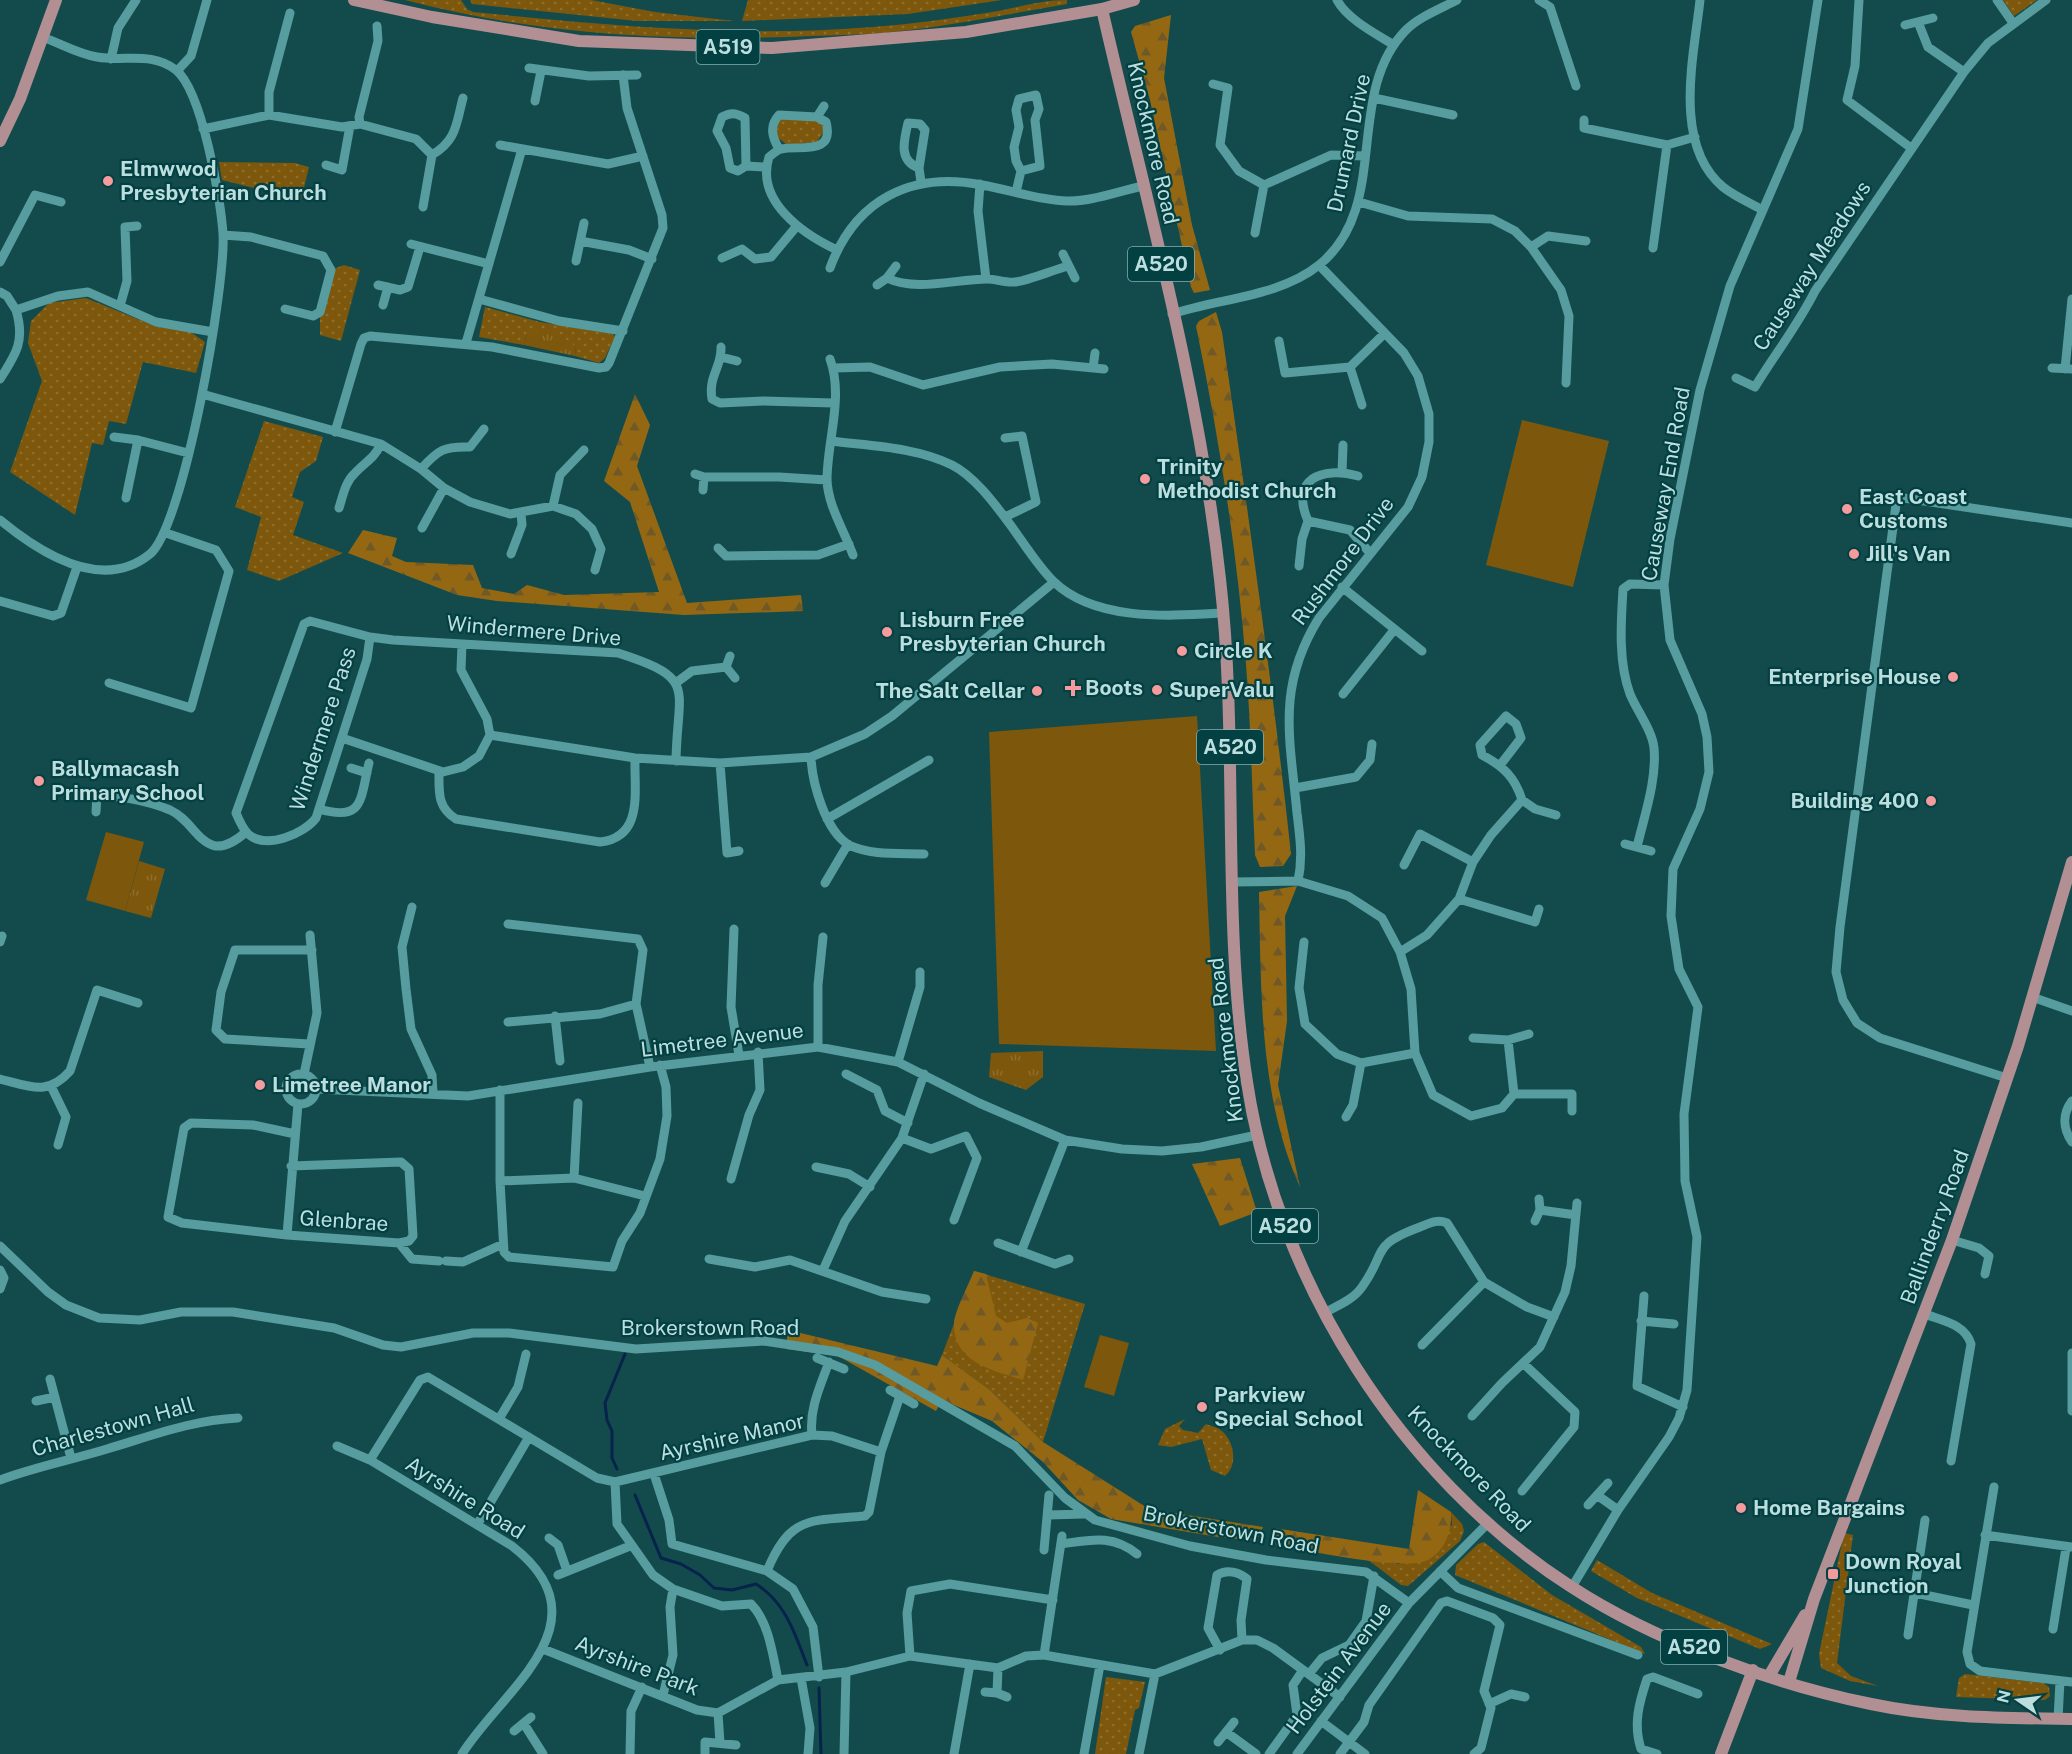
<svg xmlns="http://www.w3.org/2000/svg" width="2072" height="1754" font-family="'Public Sans',sans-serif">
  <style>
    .grass { fill: url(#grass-dots) }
    .forest { fill: url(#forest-firs) }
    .park { fill: url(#park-tufts) }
    .garden { fill: #7d570b }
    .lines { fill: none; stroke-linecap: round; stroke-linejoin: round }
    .stream { stroke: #07234b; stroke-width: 3 }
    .minor { stroke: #579c9e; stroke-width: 9 }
    .major { stroke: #b28f93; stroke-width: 12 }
    .poi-dot { fill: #f59b9e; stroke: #034042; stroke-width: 2 }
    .labels { text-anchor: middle; stroke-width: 4.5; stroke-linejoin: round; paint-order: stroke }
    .shield { fill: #034042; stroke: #85afb0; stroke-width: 1.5 }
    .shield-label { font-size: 20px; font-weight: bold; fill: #bddedf }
    .street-label { font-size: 21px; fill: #bddedf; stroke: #034042 }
    .poi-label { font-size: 21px; font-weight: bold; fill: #bddedf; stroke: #034042; text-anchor: start }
  </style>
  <defs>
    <pattern id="grass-dots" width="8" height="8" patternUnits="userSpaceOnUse" patternTransform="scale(1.5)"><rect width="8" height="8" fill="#7d570b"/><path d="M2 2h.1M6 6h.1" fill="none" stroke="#8e6f2e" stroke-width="1.8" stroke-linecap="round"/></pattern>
    <pattern id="forest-firs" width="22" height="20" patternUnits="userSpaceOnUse" patternTransform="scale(1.5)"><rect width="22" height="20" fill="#946812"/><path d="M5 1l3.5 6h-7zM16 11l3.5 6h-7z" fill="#705926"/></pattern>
    <pattern id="park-tufts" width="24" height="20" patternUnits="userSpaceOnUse" patternTransform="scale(1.5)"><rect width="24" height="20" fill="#7d570b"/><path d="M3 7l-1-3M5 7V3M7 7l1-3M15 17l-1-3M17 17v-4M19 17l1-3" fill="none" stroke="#8e6f2e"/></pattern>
  </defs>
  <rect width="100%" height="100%" fill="#134b4c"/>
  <path class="grass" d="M405,0H461L467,9L473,12C606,25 739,38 873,27C910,24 949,19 986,13C1013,9 1039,0 1067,0V4C1009,14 951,26 892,32C866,35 838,35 811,36C676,42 537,35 405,0Z
    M470,0H591L655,12L734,21H637L472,4Z
    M748,0H1002L908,14L742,21Z
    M2003,0H2037L2014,16Z
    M782,118L815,119L823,125L824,131L817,142L787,145L776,136L778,123Z
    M219,162L295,163L309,167L301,200L222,180Z
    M344,265L360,270L341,341L320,335V312L331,270Z
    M86,298L157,327L189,331L205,342L196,373L143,362L126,424L109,421L103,445L92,443L75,515L10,472L42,381L28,343L31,321L49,303Z
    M485,307L540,322L613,334L615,337L605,358L599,363L575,356L576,347L527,334L524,345L479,337Z
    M264,421L323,437L316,461L300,472L292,497L304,502L293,535L343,553L279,581L247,570L261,517L235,507Z
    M974,1271L1085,1304L1043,1442L990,1390L942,1355Z
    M1185,1419L1179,1426L1183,1430L1198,1433L1206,1424C1210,1426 1216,1427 1219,1429C1234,1438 1239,1465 1225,1476L1211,1470L1202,1439L1171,1447L1158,1445L1165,1429Z
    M1451,1512L1462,1524L1464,1531L1460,1541L1408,1586L1401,1585L1367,1559L1399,1564L1452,1525Z
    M1844,1533L1853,1535L1837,1663L1851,1676L1878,1686L1850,1681L1821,1668L1819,1654Z
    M1484,1542L1552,1595L1641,1647L1645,1654L1455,1575L1456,1565L1478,1544Z
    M1597,1560L1652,1593L1772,1644L1760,1649L1637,1598L1591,1571Z
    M1965,1674L2043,1683L2049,1687L2050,1696L2045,1700L1956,1697L1959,1678Z
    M1106,1677L1145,1682L1139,1708L1135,1710L1126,1754H1095Z"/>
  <path class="forest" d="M1171,15L1164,78L1192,225L1210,290L1194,293L1191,287L1150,100L1131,32L1135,26Z
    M1216,312L1222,332C1247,506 1272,679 1291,854L1283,866L1260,867L1255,855C1252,791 1251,727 1246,664C1237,550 1219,438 1196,326L1199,321Z
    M635,394L650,425L637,466L687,603L801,595L803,611L684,615L497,601L457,595L348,553L363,530L397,538L392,556L406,562L473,565L482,588L514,594L527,585L564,595L659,592L630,502L604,481Z
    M1297,886L1285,916L1287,1021L1278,1085L1300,1187C1259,1096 1261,991 1259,892Z
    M1240,1158L1257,1212L1220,1226L1192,1164Z
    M974,1271L986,1274L996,1316L1007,1323L1027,1318L1038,1323L1023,1380C993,1370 953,1363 954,1323C955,1310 969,1284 974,1271Z
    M788,1330L937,1366L942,1355L990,1390L1043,1442L1149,1509L1263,1527L1257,1541L1218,1537L1111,1519L1078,1500L1043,1462L992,1421L942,1400L936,1411L838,1356L786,1349Z
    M1418,1490L1451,1512C1452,1530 1446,1550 1428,1560C1407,1572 1305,1550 1276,1545L1274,1528L1409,1549Z"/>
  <path class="park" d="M553,329L576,347L575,356L524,345L527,334Z
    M139,861L165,869L151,918L125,911Z
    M1043,1051V1077L1026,1090L989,1077L991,1053Z"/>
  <path class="garden" d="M1522,420L1609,441L1573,587L1486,565Z
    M1197,716L1216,1051L999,1044L989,732Z
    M106,832L144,842L125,911L86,900Z
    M1100,1335L1129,1343L1114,1396L1084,1387Z"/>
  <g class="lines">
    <path class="stream" d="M617,1469L612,1458V1431L607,1420L605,1403L625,1354
      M635,1495L661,1558L681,1564L700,1575L714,1588L732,1590L756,1584C786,1603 795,1634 807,1665
      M819,1688L821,1754"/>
    <path class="minor" d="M1337,0C1347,19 1376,34 1394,45
      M1539,0L1550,7L1576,86
      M1700,0C1694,56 1672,144 1723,187C1734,196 1750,203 1763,210
      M1859,0L1855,66L1847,100L1911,148
      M1997,0L2013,23
      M1918,22L1928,47L1964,72
      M1905,25L1933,18
      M111,59L118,28L136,0
      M529,68L589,76L637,75
      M177,71L191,56L207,0
      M1213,84L1228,88L1220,145L1239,171L1264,185L1331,155L1365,156
      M1374,98L1453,115
      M535,101L541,71
      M269,115V92L290,13
      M817,117L824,106
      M1584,120V128L1667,145L1695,137
      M360,124L359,117L378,41L377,26
      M203,129L269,115L342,127L360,124L416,139L432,155L423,207
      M500,145L608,164L643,156
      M779,149C772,137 769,126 779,115L817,117L826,122C835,156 800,145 781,149C777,150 773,154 769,157C755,201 803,234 837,250
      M432,155C457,140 456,124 463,98
      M326,165L342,170L350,126
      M746,166L745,118C736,113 731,112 722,117L717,131L726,148L730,168L738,171L746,166L766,167
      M919,168C898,161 904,140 908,123L920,124L925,130L919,168L921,182
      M980,184L978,211L986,279
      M1016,192L1021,171L1016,161L1014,147L1019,127L1016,110L1019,99L1036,95L1039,109L1035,120L1040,166L1021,171
      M1359,202L1408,216L1492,219L1515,231L1531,247L1561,290L1569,316L1566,383
      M1255,233L1264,185
      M223,235L251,237L323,256L331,270L320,312L313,316L285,309
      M580,241L629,250L652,259
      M411,244L489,264
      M1531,247L1548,236L1586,241
      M1653,248L1667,145
      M1063,254L1075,278
      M722,258L742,249L755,259L771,257L796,227
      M576,261L584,223
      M0,262L35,195L61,202
      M830,268C855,200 911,171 982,185C1010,190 1037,200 1067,201C1090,202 1119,191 1143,186
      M887,278C916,292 956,279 987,279C996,279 1006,283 1015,282C1027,281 1053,270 1068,266
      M378,285L400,290L408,287L420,247
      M877,285L887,278L896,266
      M0,292L7,296L16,310L58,296L88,292L156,322L213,332
      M479,299L559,321L623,331
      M383,305L388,287
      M120,306L127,281L125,227L137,226
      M1172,314C1220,298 1279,297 1319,265C1392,207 1343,94 1406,30C1419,17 1440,9 1457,0
      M1279,341L1285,373L1350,367L1384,334
      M466,343L522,149
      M721,347C722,367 708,376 712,399L720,403L763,401L833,403
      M721,357L737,361
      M830,359C844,397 827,441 827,480C828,506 844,530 853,555
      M1350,367L1362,405
      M834,368L870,367L923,385L1000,367L1052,364L1104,369
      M1093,368L1095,353
      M2052,368L2072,369
      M2065,369L2072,299
      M1736,378L1755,387C1775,354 1798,325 1815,291L1964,72L1988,43L2046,0
      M0,379C17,353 25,340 16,310
      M202,394L381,444L421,469L444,488L470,502L510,514L553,506L576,514L592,529L601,549L595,570
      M335,432L361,344L364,338L370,336L492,347L599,368L606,367L609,363L663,228L662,215L627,108L623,75
      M114,437L138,440L188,453
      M831,441C870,446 916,447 952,465C974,476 994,503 1009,523C1023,542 1037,565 1053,581C1095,622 1170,616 1223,613
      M421,469C438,450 444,446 470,447L484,429
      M1342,472L1343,445
      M695,474L704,477H779L827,480
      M703,490L704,477
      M126,498L138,440
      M553,506L560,475L584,450
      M339,508C343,496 345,482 355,473C366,461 373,460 381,444
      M1005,517L1036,502L1022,436L1005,438
      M0,520C40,553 102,593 150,554C184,526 226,284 223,234C221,200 202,91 176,70C151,51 125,62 97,57C78,54 60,43 42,37
      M1308,521L1350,530L1370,553
      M422,528L444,488
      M718,548L726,556L818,555L849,544
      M511,554L522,525L521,513
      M1299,566L1302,539L1308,521C1290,479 1321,466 1358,476
      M1342,587L1422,651
      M0,601L53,616L61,613L77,567
      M370,637L367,659L316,818C304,834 266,850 248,834C242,828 239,820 236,813L304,624L310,621L370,637L393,640L618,653C699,679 677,687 676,761
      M730,656L726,667L735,678
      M677,682L692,671L726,667
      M109,683L191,708L229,571L216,550L166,533
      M1343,694L1394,630
      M490,735L635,758L720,763L811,757L865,734L892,716L1054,582
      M342,738L443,772L463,767L479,756L490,735L487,719L461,670L462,644
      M811,757C812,782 825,831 849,845C872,856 900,853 924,854
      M720,763L727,853L739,851
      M1501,764L1521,738L1516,724L1506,716L1480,745L1482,755C1503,766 1515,777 1522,800
      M351,768L367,773
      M439,771C439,792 437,807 456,819L600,842C644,837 634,792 635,758
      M1295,788L1356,777L1370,760L1372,744
      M88,794C117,796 143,799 170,810C199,823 204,869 246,832
      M319,809C364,822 360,800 369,763
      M96,812L97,794
      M827,819L929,760
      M1625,844L1651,851
      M1637,847C1644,817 1657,780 1654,748C1652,730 1637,711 1630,694C1618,662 1621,622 1623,589L1630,584L1664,585
      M1404,865L1420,834L1473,862
      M1298,881C1303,858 1300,837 1297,813C1290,738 1276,687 1319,618L1408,507L1422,477L1429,442V414L1418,376L1404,353L1319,265
      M1233,882L1298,881L1348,896L1382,918L1400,952L1411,989L1415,1053L1433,1095L1471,1116L1502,1108L1514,1094H1572V1111
      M825,883L848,844
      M1459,899L1535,922L1539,909
      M412,907L402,947L406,989L411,1029L432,1075L433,1093
      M508,924L638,939L643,950L636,1004L650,1067
      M734,929L731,1007L739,1055
      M0,942L2,936
      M1304,942L1299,988L1305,1024L1337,1054L1361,1063L1415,1053
      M1400,952L1427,935L1459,899L1473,862L1491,835L1522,800L1535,809L1556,815
      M2032,997L2072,1011
      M555,1016L560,1061
      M508,1022L600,1014L636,1004
      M1473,1038L1508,1040L1529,1034
      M1508,1040L1514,1094
      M309,1044L225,1039L216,1030L221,992L235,950H312
      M818,1047V985L823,937
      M898,1062L920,987V972
      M286 1089a15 15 0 1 1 30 0a15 15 0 1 1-30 0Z
      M304,1074L317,1013L310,935
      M846,1074L877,1090L885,1111L908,1123
      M2007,1078L1880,1038L1857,1023L1843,1000L1836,972L1840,927L1897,497L2072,523
      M0,1079C29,1086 47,1097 70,1071L97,990L138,1003
      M51,1086L66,1117L58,1145
      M316,1089L468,1096L650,1067L818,1047L898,1062L979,1103L1065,1140L1122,1149L1162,1151L1201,1147L1257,1135
      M500,1090V1181L504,1252L509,1257L613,1267L622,1241L640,1213L660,1159L667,1116L666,1087L660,1065
      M2072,1101C2062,1114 2063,1129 2072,1142
      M1346,1117L1353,1105L1361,1063
      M902,1138L931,1149L966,1136L977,1158L954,1220
      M291,1166L401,1162L409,1169L413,1236L409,1241L399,1243L287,1235L182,1223L168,1217L184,1128L191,1123L253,1125L295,1134
      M816,1167L849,1174L870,1187
      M574,1178L578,1103
      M731,1179L749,1115L760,1090L758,1052
      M500,1181L574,1178L645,1196
      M1540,1210L1576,1215
      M1535,1221L1540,1210L1539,1199
      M287,1235L298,1104
      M1952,1240L1979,1248L1989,1256L1985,1274
      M399,1243L412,1259L439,1261
      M998,1243L1055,1264L1069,1259
      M0,1246L48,1292L66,1305L99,1318L140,1320L181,1312H233L334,1328L383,1345L401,1347L473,1333H509L636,1349L764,1341L838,1352L875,1365L1015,1446L1065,1498L1095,1520L1190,1546L1266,1560L1366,1572L1409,1603
      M1021,1252L1065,1140
      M709,1259L755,1267L790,1260L882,1292L926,1299
      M446,1261L463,1262L503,1244
      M0,1270L4,1278L0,1289
      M823,1270L845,1221L902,1138L924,1074
      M1644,1296L1637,1386L1683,1407
      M1324,1313C1337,1306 1353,1300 1362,1287C1388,1251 1369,1246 1420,1227C1430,1223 1437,1219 1447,1223L1484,1282L1527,1307L1554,1317
      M1925,1314C1943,1321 1965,1324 1971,1344L1951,1461
      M1641,1321L1674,1324
      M1422,1345L1484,1282
      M2072,1353V1411
      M817,1358L844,1369
      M50,1379L71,1458
      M890,1390L914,1404
      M36,1401L55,1397
      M1472,1416L1502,1383L1540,1347L1565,1292L1571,1266L1577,1203
      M499,1419L518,1387L526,1354
      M812,1435C809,1409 820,1387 829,1362
      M337,1446L370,1460L512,1546C610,1622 502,1690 462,1754
      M881,1452L900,1396
      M370,1460L420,1380L428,1377L597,1478L615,1482L812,1435L832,1436L881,1452L869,1512L865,1516C810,1521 790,1515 767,1571
      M654,1474L669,1520L672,1544L767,1571L793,1589L813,1627L819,1677
      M0,1480C35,1467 71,1460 107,1449C151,1436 192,1420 238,1418
      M615,1482L617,1524L653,1575L673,1589L722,1606L751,1604C769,1622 773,1656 778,1680
      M1994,1487L1967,1652L1970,1664L1980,1671L2072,1682
      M1522,1491L1574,1427L1575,1412L1523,1363
      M1597,1495L1618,1510
      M1588,1505L1608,1483
      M1048,1515L1084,1514
      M477,1525L529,1437
      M1985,1535L2072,1547
      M549,1538L558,1545L567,1571
      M1061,1544C1091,1540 1112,1534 1137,1554
      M1044,1550L1049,1495
      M1440,1571L1458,1588L1638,1655
      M558,1575L630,1546
      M1572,1587L1618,1510L1669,1437L1679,1418L1687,1390L1697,1237L1685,1181L1684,1114L1698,1007L1679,969L1671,916L1673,869L1700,809L1709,772L1707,737L1702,714L1670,640L1664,585L1670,539L1700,390L1730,286L1798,129L1818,0
      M1915,1593L1973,1605
      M2053,1629L2066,1548
      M1908,1635L1925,1520
      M543,1649L697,1710L718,1713L778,1680L846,1672L910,1656L998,1668L1026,1656L1044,1655L1155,1674L1242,1640H1257L1273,1648L1340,1697
      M1220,1650L1208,1628L1217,1575C1227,1569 1239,1572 1247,1579L1241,1620L1242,1640
      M1044,1655L1062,1536
      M910,1656L907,1613L911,1591L950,1584L1053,1600
      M1309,1674L1322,1658L1349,1645L1366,1621L1374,1576
      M801,1678L810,1728L808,1754
      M985,1692L997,1693L1007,1697
      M997,1693L998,1668
      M663,1695L673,1655L670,1607L673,1589
      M1489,1704L1511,1694L1525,1697
      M718,1713L720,1743
      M2058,1719L2060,1681
      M1321,1721L1365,1754
      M524,1724L543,1754
      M514,1731L531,1717
      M1226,1732L1256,1754
      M1218,1742L1234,1722
      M630,1754L631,1711L642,1687
      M705,1754V1742L736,1745
      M844,1754L846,1672
      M954,1754L970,1664
      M1084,1754L1100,1665
      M1139,1754L1155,1674
      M1269,1754L1297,1715L1293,1685L1303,1670
      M1297,1754L1409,1603L1488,1523
      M1340,1754L1364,1722L1369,1705L1441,1603L1447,1601L1493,1618L1500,1625L1484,1691L1491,1708L1481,1748L1474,1754
      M1657,1754L1641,1749C1633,1724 1639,1703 1647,1679L1653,1677L1698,1694"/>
    <path class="major" d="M354,0L432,17L579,41L772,48L966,32L1102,9L1134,0
      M1102,9C1145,197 1199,386 1220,579C1239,746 1221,916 1247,1082C1277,1281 1400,1476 1570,1586C1654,1641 1773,1684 1871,1704C1937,1718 2005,1718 2072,1719
      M0,141L20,99L56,0
      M1769,1676L1805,1615
      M1789,1682L1814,1599L1952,1240L2018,1046L2072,862
      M1721,1754L1753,1670"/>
  </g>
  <g class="poi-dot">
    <circle cx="108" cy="181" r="6"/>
    <circle cx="1145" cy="479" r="6"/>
    <circle cx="1847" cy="509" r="6"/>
    <circle cx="1854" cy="554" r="6"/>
    <circle cx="887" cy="632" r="6"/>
    <circle cx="1182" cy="651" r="6"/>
    <circle cx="1953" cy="677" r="6"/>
    <path d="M1070 679h6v6h6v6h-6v6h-6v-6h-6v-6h6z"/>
    <circle cx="1157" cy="690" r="6"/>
    <circle cx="1037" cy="691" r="6"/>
    <circle cx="39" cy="781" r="6"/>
    <circle cx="1931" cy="801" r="6"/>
    <circle cx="260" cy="1085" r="6"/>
    <circle cx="1202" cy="1407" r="6"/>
    <circle cx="1741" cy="1508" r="6"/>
    <rect x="1827" y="1568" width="12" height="12" rx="3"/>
  </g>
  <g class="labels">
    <g class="shield">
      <rect x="696.5" y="30" width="63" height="34" rx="4.5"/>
      <rect x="1128" y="247" width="66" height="34" rx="4.5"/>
      <rect x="1197" y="730" width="66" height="34" rx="4.5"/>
      <rect x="1252" y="1209" width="66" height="34" rx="4.5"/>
      <rect x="1661" y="1630" width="66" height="34" rx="4.5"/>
    </g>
    <g class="shield-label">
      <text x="728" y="54">A519</text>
      <text x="1161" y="271">A520</text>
      <text x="1230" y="754">A520</text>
      <text x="1285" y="1233">A520</text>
      <text x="1694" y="1654">A520</text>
    </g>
    <g class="street-label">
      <text transform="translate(1153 143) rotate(77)" y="7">Knockmore Road</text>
      <text transform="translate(1349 143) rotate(-78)" y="7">Drumard Drive</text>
      <text transform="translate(1812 266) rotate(-57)" y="7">Causeway Meadows</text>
      <text transform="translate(1666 484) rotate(-80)" y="7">Causeway End Road</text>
      <text transform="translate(1343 561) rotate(-53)" y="7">Rushmore Drive</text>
      <text transform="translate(534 631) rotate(5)" y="7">Windermere Drive</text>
      <text transform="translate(323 729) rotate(-72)" y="7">Windermere Pass</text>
      <text transform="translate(722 1040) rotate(-7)" y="7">Limetree Avenue</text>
      <text transform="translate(1226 1040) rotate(-97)" y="7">Knockmore Road</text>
      <text transform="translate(344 1221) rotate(4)" y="7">Glenbrae</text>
      <text transform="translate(1935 1227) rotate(-70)" y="7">Ballinderry Road</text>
      <text x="710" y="1335">Brokerstown Road</text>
      <text transform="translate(113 1427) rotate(-16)" y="7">Charlestown Hall</text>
      <text transform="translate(732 1437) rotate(-13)" y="7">Ayrshire Manor</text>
      <text transform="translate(1469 1469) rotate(46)" y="7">Knockmore Road</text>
      <text transform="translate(465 1498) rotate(32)" y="7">Ayrshire Road</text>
      <text transform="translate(1231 1530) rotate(11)" y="7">Brokerstown Road</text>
      <text transform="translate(637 1666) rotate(21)" y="7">Ayrshire Park</text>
      <text transform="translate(1339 1668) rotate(-53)" y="7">Holstein Avenue</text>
    </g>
    <g class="poi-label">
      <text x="120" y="176">Elmwwod<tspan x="120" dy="24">Presbyterian Church</tspan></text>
      <text x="1157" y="474">Trinity<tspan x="1157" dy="24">Methodist Church</tspan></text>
      <text x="1859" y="504">East Coast<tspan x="1859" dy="24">Customs</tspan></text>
      <text x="1866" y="561">Jill's Van</text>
      <text x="899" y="627">Lisburn Free<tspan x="899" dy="24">Presbyterian Church</tspan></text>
      <text x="1194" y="658">Circle K</text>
      <text x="1941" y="684" text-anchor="end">Enterprise House</text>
      <text x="1085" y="695">Boots</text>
      <text x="1169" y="697">SuperValu</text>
      <text x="1025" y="698" text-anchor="end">The Salt Cellar</text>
      <text x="51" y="776">Ballymacash<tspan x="51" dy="24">Primary School</tspan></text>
      <text x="1919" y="808" text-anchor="end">Building 400</text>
      <text x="272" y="1092">Limetree Manor</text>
      <text x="1214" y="1402">Parkview<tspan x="1214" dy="24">Special School</tspan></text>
      <text x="1753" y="1515">Home Bargains</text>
      <text x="1845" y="1569">Down Royal<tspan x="1845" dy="24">Junction</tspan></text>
    </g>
  </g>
  <g transform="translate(2018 1700) rotate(284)" stroke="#034042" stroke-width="4.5" paint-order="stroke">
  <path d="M0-4.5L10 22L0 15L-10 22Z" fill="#bddedf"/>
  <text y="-9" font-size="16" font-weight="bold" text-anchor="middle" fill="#bddedf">N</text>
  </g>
</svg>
